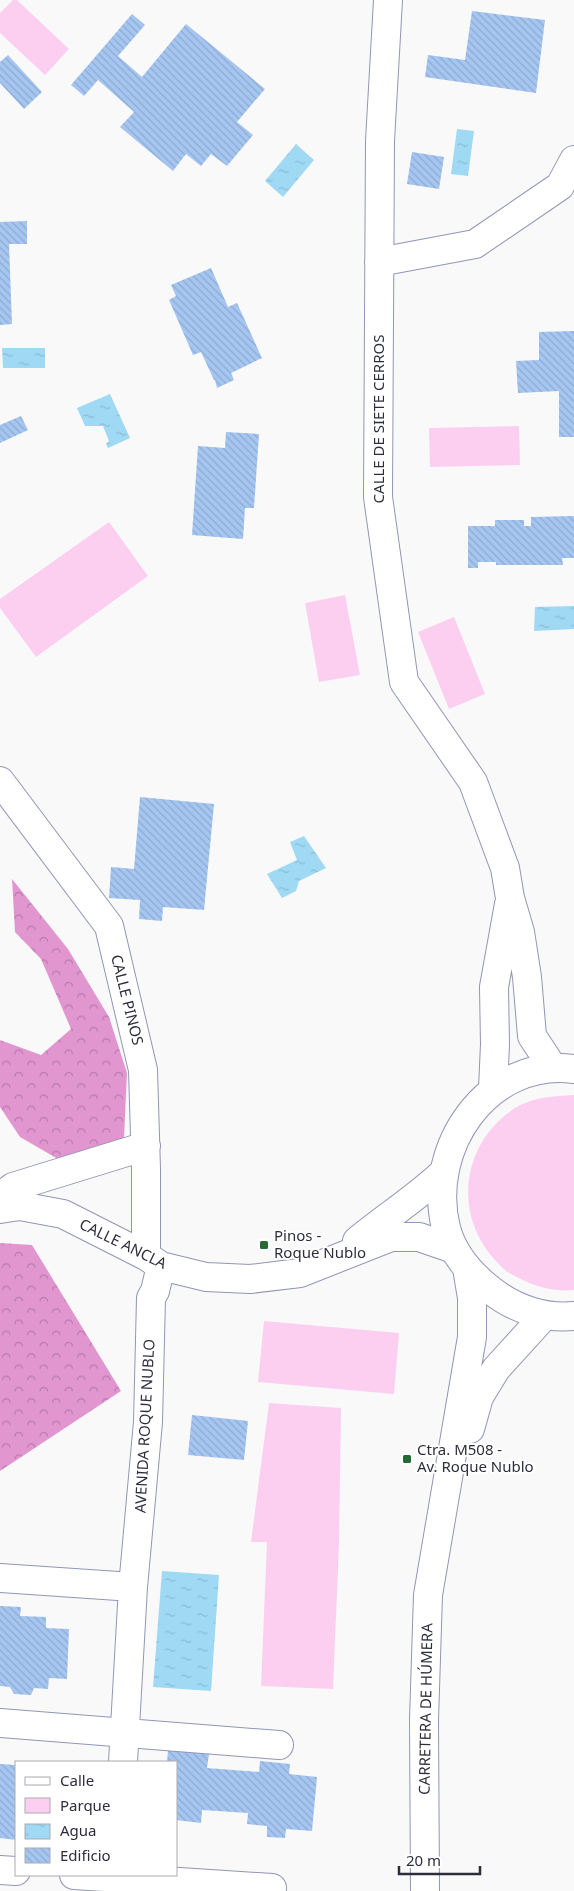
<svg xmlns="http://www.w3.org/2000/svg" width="574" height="1891" font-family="'Noto Sans',sans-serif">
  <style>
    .forest { fill: url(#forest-crowns) }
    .park { fill: #fccff1 }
    .water { fill: url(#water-ripples) }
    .building { fill: url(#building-back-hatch) }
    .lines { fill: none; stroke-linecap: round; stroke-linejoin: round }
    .minor-casing { stroke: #9295b6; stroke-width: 30 }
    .major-casing { stroke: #9295b6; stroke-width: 30 }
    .minor { stroke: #fff; stroke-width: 28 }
    .major { stroke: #fff; stroke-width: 28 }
    .poi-dot { fill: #246a35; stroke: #fff; stroke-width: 2 }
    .labels { text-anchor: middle; stroke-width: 4; stroke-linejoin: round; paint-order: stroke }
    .street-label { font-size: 15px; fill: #2d2e3c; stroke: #fff }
    .poi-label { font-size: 15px; fill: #2d2e3c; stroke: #fff; text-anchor: start }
  </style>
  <defs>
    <pattern id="forest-crowns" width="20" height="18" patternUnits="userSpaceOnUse" patternTransform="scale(1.25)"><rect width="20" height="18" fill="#e196d0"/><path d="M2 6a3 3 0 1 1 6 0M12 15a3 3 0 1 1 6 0" fill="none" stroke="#b77baa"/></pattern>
    <pattern id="water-ripples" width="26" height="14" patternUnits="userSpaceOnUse" patternTransform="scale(1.25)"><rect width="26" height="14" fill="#9fd9f4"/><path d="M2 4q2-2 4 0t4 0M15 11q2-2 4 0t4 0" fill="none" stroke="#89bbd2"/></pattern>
    <pattern id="building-back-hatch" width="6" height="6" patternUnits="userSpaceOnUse" patternTransform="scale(1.25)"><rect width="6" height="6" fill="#a5c6f1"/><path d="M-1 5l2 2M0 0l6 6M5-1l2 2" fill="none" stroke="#8eaad0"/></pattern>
  </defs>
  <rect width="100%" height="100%" fill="#f9f9f9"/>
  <path class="forest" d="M12,879L68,949L109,1017L127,1073L124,1138L58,1159L20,1137L0,1107V1040L41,1055L71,1029L41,959L15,932Z
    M0,1243L32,1245L121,1391L0,1471Z"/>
  <path class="park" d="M13,0H17L69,49L45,75L0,33V13Z
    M519,426L520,465L430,467L429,428Z
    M109,522L148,576L36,657L0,608V599Z
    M345,595L360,675L319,682L305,603Z
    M454,617L485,694L449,709L418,632Z
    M574,1095V1290C557,1292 537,1287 523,1280C517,1277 510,1274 506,1271C502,1268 498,1263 495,1260C452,1214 462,1142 515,1108C533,1097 554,1096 574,1095Z
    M264,1321L399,1333L394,1394L258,1382Z
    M269,1403L341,1408L339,1545L333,1689L261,1686L267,1542H251Z"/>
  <path class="water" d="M457,129L474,131L468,176L451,174Z
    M296,144L314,160L283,197L265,181Z
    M2,348H45V368H3Z
    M110,394L130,438L108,448L106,444L109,441L103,426H85L77,408Z
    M574,606V629L534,631L535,607Z
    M304,836L326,868L299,881L296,891L282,898L267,874L297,860L290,842Z
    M162,1571L219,1575L211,1691L153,1687Z"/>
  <path class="building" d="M472,11L545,20L536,93L425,77L428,55L465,60Z
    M132,14L145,25L118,56L142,77L186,24L265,89L237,122L253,135L227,166L211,154L201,166L186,154L173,171L120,127L134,112L98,80L84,96L71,85Z
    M8,55L42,92L24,109L0,83V62Z
    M412,152L444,157L439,189L407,184Z
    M27,221V244H9L12,324L0,325V222Z
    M211,268L228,307L237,303L262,358L231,373L234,380L217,388L215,380H214L201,352L193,355L169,300L176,296L171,285Z
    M574,331V437H559V391L518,393L516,361L539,360V332Z
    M21,416L28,430L0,443V425Z
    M226,432L259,434L254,508H245L243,539L192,535L198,446L225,448Z
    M574,516V558H562L563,565H496V562H478V568H468V526H495V520H524V526H531V517Z
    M140,797L214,804L204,910L163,907L162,921L139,919L140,900L109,898L111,867L134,869Z
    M192,1415L248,1421L244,1460L188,1455Z
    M0,1606L21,1607L20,1616L46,1617V1628L69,1629L67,1679L49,1678L48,1689L34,1688L31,1695L14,1694L10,1687L0,1686Z
    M168,1750L209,1754L207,1768L259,1772L260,1761L290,1764L289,1774L317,1777L312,1831L286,1829L285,1838L267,1837V1826L247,1824L248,1813L202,1810L201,1823L176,1820V1762H167Z
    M0,1764L16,1765V1840L0,1838Z"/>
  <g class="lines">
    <g class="minor-casing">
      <path id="minor" d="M388,0L380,141L378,497L404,682L473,782L505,868L510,898L520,932L527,977L532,1036L553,1068
        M379,262L475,244L560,186L574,160
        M0,781L109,926L143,1070L146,1169V1256
        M493,1089L495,1044L494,987L509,904
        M0,1197L13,1187L146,1146
        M0,1209L20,1206L63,1214L146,1256L161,1266L206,1277L250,1279L300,1273L391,1237H419L454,1249
        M357,1241C385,1218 416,1198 443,1173
        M0,1578L133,1587
        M0,1723L279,1745
        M123,1762L133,1587L148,1422L151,1298L155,1291L161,1266
        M0,1870L16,1871
        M74,1875L272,1888"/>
    </g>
    <g class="major-casing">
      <path id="major" d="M574,1069C487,1058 426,1148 446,1228C453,1255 471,1275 492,1291C515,1309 545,1319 574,1316
        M470,1429L479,1397L496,1369L545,1315
        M425,1891L424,1720L428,1595L472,1337V1298L467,1268"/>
    </g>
    <use href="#minor" class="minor"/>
    <use href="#major" class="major"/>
  </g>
  <g class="poi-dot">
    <rect x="259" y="1240" width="10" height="10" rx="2.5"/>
    <rect x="402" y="1454" width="10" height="10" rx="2.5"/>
  </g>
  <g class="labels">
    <g class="street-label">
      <text transform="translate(379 419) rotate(-90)" y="5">CALLE DE SIETE CERROS</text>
      <text transform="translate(127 1000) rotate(76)" y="5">CALLE PINOS</text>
      <text transform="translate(123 1244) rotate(26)" y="5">CALLE ANCLA</text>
      <text transform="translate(145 1426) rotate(-87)" y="5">AVENIDA ROQUE NUBLO</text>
      <text transform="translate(426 1709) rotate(-89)" y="5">CARRETERA DE HÚMERA</text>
    </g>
    <g class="poi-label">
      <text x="274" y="1241">Pinos -<tspan x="274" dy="17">Roque Nublo</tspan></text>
      <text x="417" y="1455">Ctra. M508 -<tspan x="417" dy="17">Av. Roque Nublo</tspan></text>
    </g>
  </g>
  <rect x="15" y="1761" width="162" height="115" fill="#ffffff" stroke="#ababb1"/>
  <rect x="25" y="1777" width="25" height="8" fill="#ffffff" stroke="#ababb1"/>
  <text x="60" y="1786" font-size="15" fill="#2d2e3c">Calle</text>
  <rect x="25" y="1798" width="25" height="15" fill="#fccff1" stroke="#ababb1"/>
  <text x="60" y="1811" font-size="15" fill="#2d2e3c">Parque</text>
  <rect x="25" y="1824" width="25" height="15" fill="url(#water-ripples)" stroke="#ababb1"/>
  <text x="60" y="1836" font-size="15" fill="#2d2e3c">Agua</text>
  <rect x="25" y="1848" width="25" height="15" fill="url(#building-back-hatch)" stroke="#ababb1"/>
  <text x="60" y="1861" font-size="15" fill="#2d2e3c">Edificio</text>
  <path d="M399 1866v8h81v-8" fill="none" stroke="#2d2e3c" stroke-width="2.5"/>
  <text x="406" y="1866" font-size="15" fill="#2d2e3c" stroke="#ffffff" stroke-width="4" paint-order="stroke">20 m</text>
</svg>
